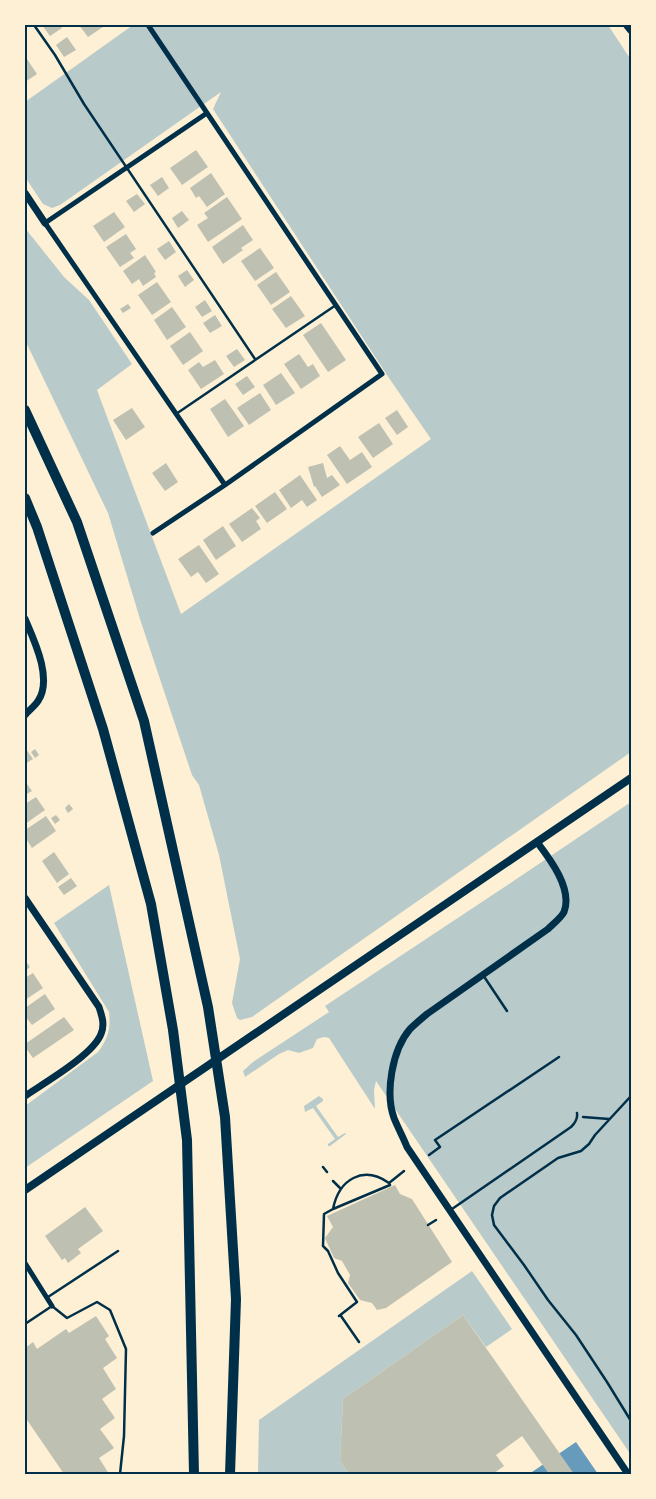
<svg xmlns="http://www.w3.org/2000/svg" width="656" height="1499" font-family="'Work Sans',sans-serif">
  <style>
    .green { fill: #b9caca }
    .water { fill: #669bbc }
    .building { fill: #bec0b2 }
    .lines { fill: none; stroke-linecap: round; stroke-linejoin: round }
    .path { stroke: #003049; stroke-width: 2.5 }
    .service { stroke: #003049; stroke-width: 2.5 }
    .minor { stroke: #003049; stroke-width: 5 }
    .tertiary { stroke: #003049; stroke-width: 7 }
    .secondary { stroke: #003049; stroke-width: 8 }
    .motorway { stroke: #003049; stroke-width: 10 }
    .neatline { fill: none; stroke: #003049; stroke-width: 2 }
  </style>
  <rect width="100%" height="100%" fill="#fdf0d5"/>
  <path class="green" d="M133,25H608L631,60V752L252,1017L240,1020L237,1018L232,1003L240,959L219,855L199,785L192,775L140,619L108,513L25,340V228L64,277L89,300L132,364L97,390L181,614L431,439L389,378L213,109L221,92L60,205L52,208L43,204L25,177V102Z
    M631,802V1455L376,1081L374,1090L375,1109L329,1038L324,1037L317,1039L313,1048L299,1053L288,1050L279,1054L245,1077L243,1071L253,1062L329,1012L325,1006L509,884Z
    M109,885L153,1081L25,1168V1106L98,1052C108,1039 111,1028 109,1012L54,923Z
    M319,1096L323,1099V1101L316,1106L338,1137L345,1133L346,1134L330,1146H328V1144L335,1139L313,1108L305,1112L304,1106Z
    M472,1271L512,1329L486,1347L463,1315L343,1399L340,1461L349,1474H258L259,1420Z"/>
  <path class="water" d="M576,1442L598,1474H529Z"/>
  <path class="building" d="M42,25H60L62,28L50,36Z
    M79,25H106L88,37Z
    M67,37L76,50L64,57L56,45Z
    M27,59L37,74L25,82V60Z
    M196,150L208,167L182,185L170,168Z
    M211,173L225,194L207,207L199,196L196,198L190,188Z
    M162,177L169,188L158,196L150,185Z
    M137,194L145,204L134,212L126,201Z
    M227,197L242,219L208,242L197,225L208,218L204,213Z
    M182,211L189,220L178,228L172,218Z
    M114,212L125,227L104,242L93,226Z
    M243,225L253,240L241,248L243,250L223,264L212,247Z
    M126,234L136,249L130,253L134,258L120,267L106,247Z
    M169,241L176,252L165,260L157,249Z
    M260,248L274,268L255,281L241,261Z
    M145,255L156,272L154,273L156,277L143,286L139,279L132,284L123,271Z
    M187,270L194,280L185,287L178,276Z
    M276,272L290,292L271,305L257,285Z
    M157,282L171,302L152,315L138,295Z
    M291,296L305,316L286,328L272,309Z
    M205,300L212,311L202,317L195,307Z
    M128,304L131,308L123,313L120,309Z
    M172,307L186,327L167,340L154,320Z
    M215,315L222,326L210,333L203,323Z
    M321,323L346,360L328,372L303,335Z
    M190,332L203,351L183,365L170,346Z
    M237,349L245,360L234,367L226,356Z
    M299,354L308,367L313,364L320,376L301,389L284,364Z
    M215,360L224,374L201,389L188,370L199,362L203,367Z
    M281,373L295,393L276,405L263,385Z
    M247,376L255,387L243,395L235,384Z
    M260,393L271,410L249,425L237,408Z
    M225,399L244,426L228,437L210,409Z
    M132,408L145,427L126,440L113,420Z
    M397,410L408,427L397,435L385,418Z
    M379,423L393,444L373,458L358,437Z
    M340,446L350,460L362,452L372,467L347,484L327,455Z
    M166,463L178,482L165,491L152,473Z
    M323,463L327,478L332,475L340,485L322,497L315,486L314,487L308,467Z
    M300,475L317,500L307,507L302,500L291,508L279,490Z
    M275,492L287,509L267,523L255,506Z
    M252,508L260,518L256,521L261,529L242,542L229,524Z
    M223,526L236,546L216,560L203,540Z
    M199,545L219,574L206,583L198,572L191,577L178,559Z
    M26,749L33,759L25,764V750Z
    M35,749L39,755L35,758L31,752Z
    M25,781L32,791L25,795Z
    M36,797L45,810L25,824V804Z
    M69,804L73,809L68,813L65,808Z
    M56,815L60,820L55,824L51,818Z
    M46,816L56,831L32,848L25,837V830Z
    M54,852L69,874L57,883L42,861Z
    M71,878L77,886L64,895L58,887Z
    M25,960L30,967L25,971Z
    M33,973L43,988L25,1000V978Z
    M45,994L55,1009L32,1025L25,1016V1008Z
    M64,1017L74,1030L33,1058L25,1047V1044Z
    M395,1185L400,1194L412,1199L452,1262L386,1308L377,1310L372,1303L360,1300L348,1283L350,1275L342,1261L334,1258L325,1238L333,1227L327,1216Z
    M85,1207L103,1231L78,1249L81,1253L68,1263L65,1258L62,1260L45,1236Z
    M463,1315L574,1474H549L522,1436L496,1455L504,1466L493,1474H349L340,1461L343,1399Z
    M96,1316L109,1336L105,1339L117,1358L103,1368L116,1389L102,1399L115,1418L100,1429L114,1448L99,1458L109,1474H64L25,1417V1348L33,1342L37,1349L66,1329L69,1333Z"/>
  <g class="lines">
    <path class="path" d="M631,1096L595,1135L589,1144L581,1151L558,1158L500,1198L494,1206L492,1215L494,1225L524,1265L548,1300L576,1335L607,1382L631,1421
      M583,1117L609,1119
      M429,1155L440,1147L435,1140L559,1057
      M323,1167L327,1172
      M333,1181L340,1188
      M333,1209L390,1185L389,1183
      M428,1225L436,1220
      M339,1316L357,1302L338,1273L328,1251L323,1246L324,1214L333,1209C339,1179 363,1165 389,1183L404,1171
      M341,1316L359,1342"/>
    <path class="service" d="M34,25L55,55L84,104L255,359
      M176,414L336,305
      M483,975L507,1011
      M452,1209L571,1127C575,1123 578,1119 577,1113
      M48,1297L118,1251
      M25,1324L52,1306L67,1318L97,1302L110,1310L126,1349L124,1436L120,1474
      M25,1471L27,1474"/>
    <path class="minor" d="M148,25L382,374L225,485L153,533
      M207,113L45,223L225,485
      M25,1263L52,1306"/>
    <path class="tertiary" d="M25,193L45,223
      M25,619C34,640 53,679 38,701C35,706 29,710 25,715
      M537,842C550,859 573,889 564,912C561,918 553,924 548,929L427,1014C421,1019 415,1024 410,1029C392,1050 385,1093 394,1118C398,1128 403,1137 407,1147L628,1474
      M25,898L99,1007C102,1016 105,1025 101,1034C93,1055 44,1083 25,1096"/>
    <path class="secondary" d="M627,25L631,30
      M25,1190L631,778"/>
    <path class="motorway" d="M25,410L77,522L144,721L208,1007L225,1117L236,1299L230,1474
      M25,498L37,527L103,729L151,904L173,1030L187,1140L194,1474"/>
  </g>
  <rect width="656" height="1499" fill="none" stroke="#fdf0d5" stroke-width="52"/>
  <rect x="26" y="26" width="604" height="1447" class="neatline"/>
</svg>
